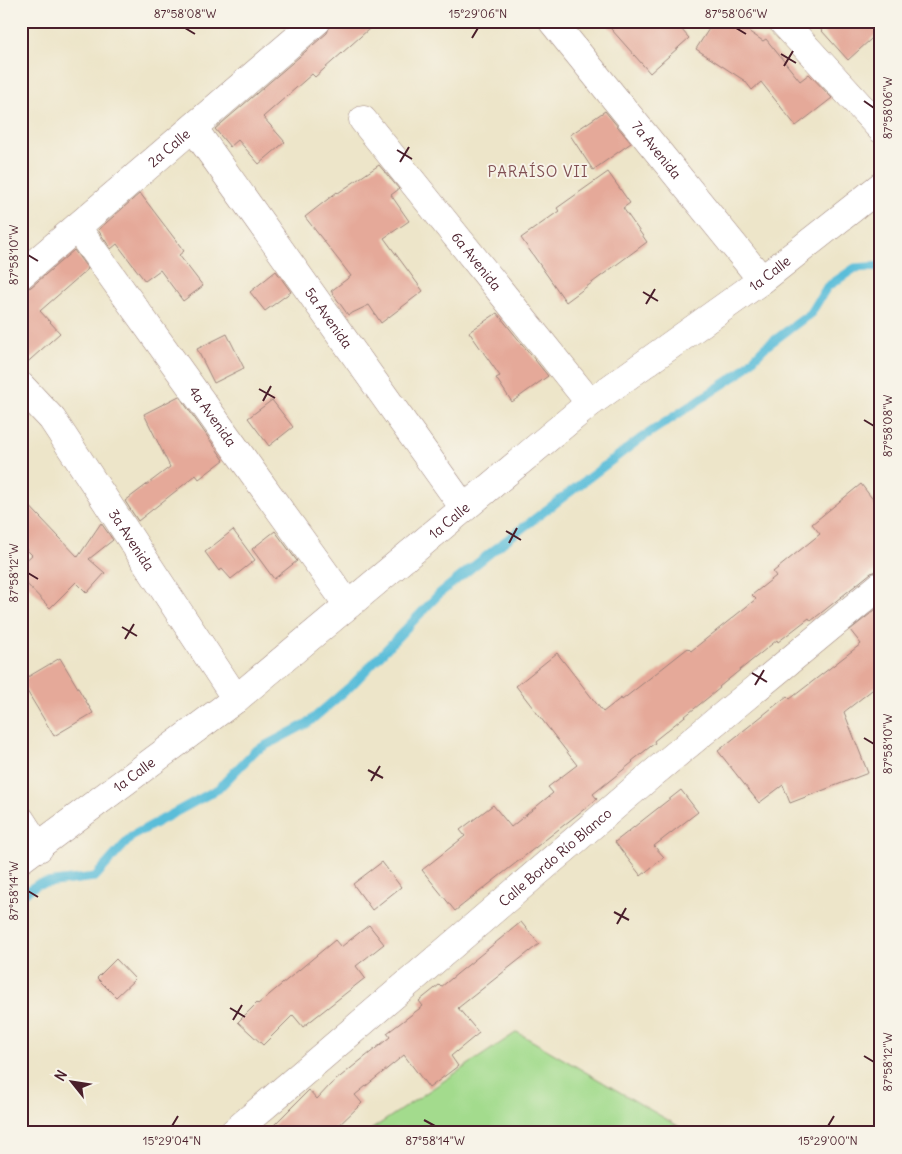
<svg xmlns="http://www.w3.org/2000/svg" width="902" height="1154" font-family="Delius,sans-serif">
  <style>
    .green { fill: #a3db8d; stroke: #767d5c }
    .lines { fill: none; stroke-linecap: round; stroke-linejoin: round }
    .stream { stroke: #5abdd9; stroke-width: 9 }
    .building { fill: #e5a999 }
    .street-casing { stroke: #9c827a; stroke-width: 29 }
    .street { stroke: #fff; stroke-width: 28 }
    .ticks { fill: none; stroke: #4a1f2b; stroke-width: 2 }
    .labels { text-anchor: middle; stroke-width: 4; stroke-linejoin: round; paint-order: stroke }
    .street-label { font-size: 14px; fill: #4a1f2b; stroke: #f7f3e8 }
    .neighbourhood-label { font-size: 15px; letter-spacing: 1px; fill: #804f52; stroke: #f7f3e8 }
    .neatline { fill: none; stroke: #4a1f2b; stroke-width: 2 }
    .ticks-label { font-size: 12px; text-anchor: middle; fill: #4a1f2b }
  </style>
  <rect width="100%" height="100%" fill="#f7f3e8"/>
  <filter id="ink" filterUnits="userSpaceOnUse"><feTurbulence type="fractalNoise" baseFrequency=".02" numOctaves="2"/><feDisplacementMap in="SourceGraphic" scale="10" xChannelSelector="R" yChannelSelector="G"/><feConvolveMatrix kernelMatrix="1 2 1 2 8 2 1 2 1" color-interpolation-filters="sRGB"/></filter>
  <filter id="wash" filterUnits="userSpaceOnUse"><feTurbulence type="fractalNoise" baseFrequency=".0096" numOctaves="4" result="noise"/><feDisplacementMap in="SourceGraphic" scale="20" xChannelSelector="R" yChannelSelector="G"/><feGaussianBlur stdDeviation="1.12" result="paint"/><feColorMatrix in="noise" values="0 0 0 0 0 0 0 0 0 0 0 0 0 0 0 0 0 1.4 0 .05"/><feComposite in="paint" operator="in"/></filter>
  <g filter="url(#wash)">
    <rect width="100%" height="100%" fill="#ede5c9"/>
    <path class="green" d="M517,1032L690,1133H366Z"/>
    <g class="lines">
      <path class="stream" d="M21,895L38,884L95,877L132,836L218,789L255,751L308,723L352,685L440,593L504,542L640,439L740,373L764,348L811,313L827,287L855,268L881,266"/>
    </g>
    <g id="blocks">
      <path class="building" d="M332,21H378L315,77L312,74L263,117L285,142L259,164L238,140L230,147L215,129L327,33Z
        M604,21H674L689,38L650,73Z
        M714,21H733L763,41L766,39L800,81L809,74L832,98L796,126L761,82L752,90L745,81L696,49Z
        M813,21H881V30L848,60Z
        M605,111L631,143L593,170L570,135Z
        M379,165L399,189L391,195L409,221L384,238L423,291L381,323L369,305L348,315L331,291L351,276L305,217L337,192L338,193Z
        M608,172L630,203L623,208L647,242L566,302L521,238L559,211L557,208Z
        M140,193L184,251L179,255L203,286L183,301L160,270L145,281L117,244L111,249L98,230Z
        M74,250L88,269L40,311L60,333L21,368V290L31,287Z
        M276,271L291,292L265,311L250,292Z
        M497,313L548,376L512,402L496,378L500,376L469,332Z
        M227,334L244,368L214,383L197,349Z
        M179,396L224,460L199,479L196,475L138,521L125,501L170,467L144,414Z
        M272,400L293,427L269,446L248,418Z
        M861,484L881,510V570L871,573L811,621L809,618L778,642L777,640L719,687L720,688L654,741L655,743L632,761L633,762L593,794L597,799L455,911L422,870L465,836L460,830L493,805L511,827L553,793L548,787L577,765L516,686L557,653L603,712L621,698L622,700L688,648L691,651L756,599L752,595L776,576L773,572L820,534L812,524Z
        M21,497L78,557L101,523L113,540L89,559L105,573L87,593L76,582L50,608L21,578V565L32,555L21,544Z
        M233,530L255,560L231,579L222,569L219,571L205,552Z
        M275,531L297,561L274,579L252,549Z
        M881,605V683L844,712L868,773L790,803L783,785L759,803L718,751L787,696L790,699L861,644L850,630Z
        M60,658L93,713L54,736L21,681Z
        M681,790L698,812L654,846L664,857L641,876L615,842Z
        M382,862L401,887L372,910L353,884Z
        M521,922L539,944L458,1008L479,1033L451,1056L458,1066L429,1088L404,1055L355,1095L362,1103L331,1133H266L309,1090L317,1099L331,1084L390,1037L387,1033L423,1006L419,1001L439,985L441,987Z
        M369,925L384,944L356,966L365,978L303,1027L293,1015L263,1045L238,1022L257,1003L258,1004L335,940L341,947Z
        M116,959L135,979L116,997L97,978Z"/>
    </g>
  </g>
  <g filter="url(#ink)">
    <use href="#blocks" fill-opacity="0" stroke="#9c827a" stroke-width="1"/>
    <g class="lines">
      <g class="street-casing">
        <g id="street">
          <path id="s1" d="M552,21L762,280"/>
          <path d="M782,21L881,129"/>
          <path id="s2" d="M363,120L590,403"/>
          <path id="s3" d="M194,129L464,508"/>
          <path id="s4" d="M77,228L348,605"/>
          <path id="s5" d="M21,275L317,21"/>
          <path id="s6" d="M21,386L52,419L236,699"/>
          <path d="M21,820L39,848"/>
          <path id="s7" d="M21,859L236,699L590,403L762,280L881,186"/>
          <path id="s8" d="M233,1133L650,776L881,585"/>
        </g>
      </g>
      <use href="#street" class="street"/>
    </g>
  </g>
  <path class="ticks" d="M185,28L195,34M736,28L746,34M472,38L478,28M781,54L796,63M784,66L793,51M864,101L874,108M397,150L412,159M400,162L409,147M28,255L38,261M643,292L658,301M646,304L655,289M259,389L275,398M263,401L271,386M864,420L874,426M506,531L521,540M509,543L517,528M28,573L38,579M122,627L137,636M125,639L134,624M752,673L767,682M755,685L764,670M864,738L874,744M368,770L383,778M371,781L380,766M28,891L38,897M614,912L629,920M617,924L626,908M230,1008L245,1017M233,1020L242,1005M864,1056L874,1062M424,1120L435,1126M172,1126L178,1116M828,1126L834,1116"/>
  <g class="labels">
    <g class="street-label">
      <text dy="5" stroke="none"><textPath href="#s5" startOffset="195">2a Calle</textPath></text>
      <text dy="5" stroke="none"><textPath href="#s1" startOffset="166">7a Avenida</textPath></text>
      <text dy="5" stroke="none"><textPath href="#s2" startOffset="181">6a Avenida</textPath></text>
      <text dy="5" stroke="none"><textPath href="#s7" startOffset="951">1a Calle</textPath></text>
      <text dy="5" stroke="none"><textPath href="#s3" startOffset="232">5a Avenida</textPath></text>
      <text dy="5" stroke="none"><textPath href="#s4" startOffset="232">4a Avenida</textPath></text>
      <text dy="5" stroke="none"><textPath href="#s7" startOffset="546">1a Calle</textPath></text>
      <text dy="5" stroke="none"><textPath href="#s6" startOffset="190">3a Avenida</textPath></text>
      <text dy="5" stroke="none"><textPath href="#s7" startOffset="141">1a Calle</textPath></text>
      <text dy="5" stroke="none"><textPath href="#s8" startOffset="424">Calle Bordo Río Blanco</textPath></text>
    </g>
    <g class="neighbourhood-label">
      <text x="538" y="177">PARAÍSO VII</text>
    </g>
  </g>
  <rect width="902" height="1154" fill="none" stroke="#f7f3e8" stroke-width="55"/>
  <g transform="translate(72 1082) rotate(300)" stroke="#f7f3e8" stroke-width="4" paint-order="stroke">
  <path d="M0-4L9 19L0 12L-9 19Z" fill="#4a1f2b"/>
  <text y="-8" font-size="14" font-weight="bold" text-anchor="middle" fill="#4a1f2b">N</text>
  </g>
  <rect x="28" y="28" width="846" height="1098" class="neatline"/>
  <g class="ticks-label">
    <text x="185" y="18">87°58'08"W</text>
    <text x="478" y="18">15°29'06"N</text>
    <text x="736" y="18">87°58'06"W</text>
    <text transform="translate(888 108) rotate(-90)" y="4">87°58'06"W</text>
    <text transform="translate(14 255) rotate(-90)" y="4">87°58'10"W</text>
    <text transform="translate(888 426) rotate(-90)" y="4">87°58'08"W</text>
    <text transform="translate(14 573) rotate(-90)" y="4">87°58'12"W</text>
    <text transform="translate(888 744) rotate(-90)" y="4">87°58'10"W</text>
    <text transform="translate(14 891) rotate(-90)" y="4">87°58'14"W</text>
    <text transform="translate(888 1062) rotate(-90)" y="4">87°58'12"W</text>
    <text x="172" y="1145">15°29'04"N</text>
    <text x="435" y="1145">87°58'14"W</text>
    <text x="828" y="1145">15°29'00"N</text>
  </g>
</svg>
